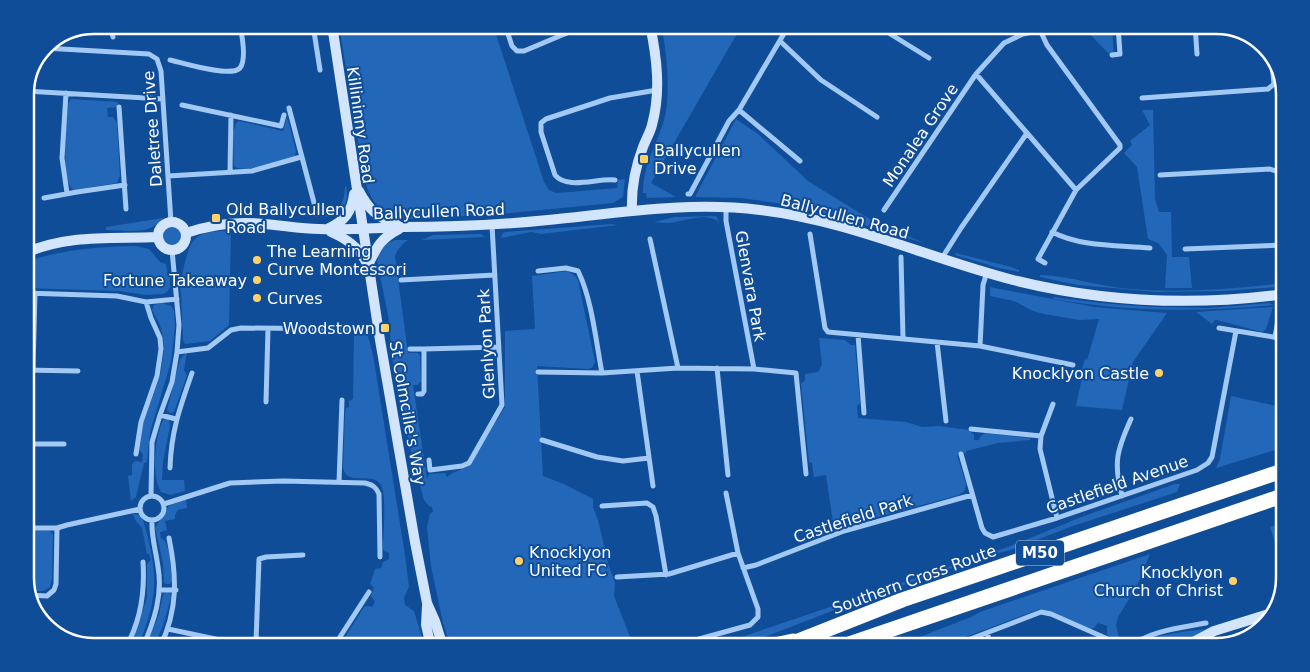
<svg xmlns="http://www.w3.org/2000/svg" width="1310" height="672" font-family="'DejaVu Sans',sans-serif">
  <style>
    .green { fill: #2367b8 }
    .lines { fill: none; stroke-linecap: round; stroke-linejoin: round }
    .street { stroke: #a2c8f4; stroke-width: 5 }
    .secondary { stroke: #d2e5fd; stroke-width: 10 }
    .highway { stroke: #fff; stroke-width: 15 }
    .poi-dot { fill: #ffd166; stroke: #104d99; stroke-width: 2 }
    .labels { text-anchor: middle; stroke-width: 4; stroke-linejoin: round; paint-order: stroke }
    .shield { fill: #104d99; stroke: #b7cae0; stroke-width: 1 }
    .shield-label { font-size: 15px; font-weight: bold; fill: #fff }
    .street-label { font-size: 16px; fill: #fff; stroke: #104d99 }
    .poi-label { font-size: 16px; fill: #fff; stroke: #104d99; text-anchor: start }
    .rim { fill: none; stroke: #fff; stroke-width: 2.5 }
  </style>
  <rect width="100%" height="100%" fill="#104d99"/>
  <path class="green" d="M339,25H493L544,182L549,190L556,193L617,188L618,180L625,179L623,197L613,203L500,214L410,219C405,218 400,218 395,217C376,210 369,196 364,178Z
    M661,25H742L651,183L676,197L647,198L646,193H643C643,164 656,147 664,120C671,96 667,50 661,25Z
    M1081,25H1112L1114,59Z
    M71,99L118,102L117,107L107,108L108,117H113L117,123L120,176L117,183L73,190C60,179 67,121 68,104Z
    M1142,110H1153L1155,199L1159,212H1171L1172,257H1189L1192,288H1165L1167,255L1158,243L1148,239L1137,167L1124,153L1132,145L1130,141L1150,125Z
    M287,117L296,151L295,157C279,161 250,173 235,167L234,165L233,133L236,123L239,121L283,131Z
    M736,119L758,134L808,181L871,220L924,243L804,207L741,198L695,197Z
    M346,185C351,211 336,218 313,217C325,215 341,211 344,197C345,192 344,189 346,185Z
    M716,216L719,222C705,211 682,223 667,223C663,223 658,222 654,222L675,217Z
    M163,218C151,236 124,230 106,230V227Z
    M612,224L618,225L541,234L531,232L501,238L502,234L506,232Z
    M163 236a9 9 0 1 1 18 0a9 9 0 1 1-18 0Z
    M223,231L231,232L229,325L210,341L185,344L183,340L181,293L179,281L182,279C182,271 185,263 187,255C193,234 203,232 223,231Z
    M481,234L485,237L422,240L433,235Z
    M395,240H408C403,243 397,250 395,256L408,353H418L420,356L421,381L418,385H413L427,479L429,474L445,473L447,477C454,471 462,470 469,465L505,407V331L535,329L532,276L568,271L575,276L578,280L595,362L592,368L588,369L537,366L543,476L564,484L593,499V507L598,520L608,563L615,583L614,596L634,647H451L443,623L431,566L427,527L430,514L433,512L432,507L429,506L424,500L411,451L394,373L388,315L377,261L379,253L386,244Z
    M136,246L149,249L160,262L166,264L168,277H170V287L167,292L163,294L146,295L119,291L25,288V262C64,249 96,247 136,246Z
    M956,253L1011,267L1019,270V272L999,268L955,255Z
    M1040,275C1071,276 1100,287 1131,289C1179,293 1228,289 1276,284V287L1225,291L1156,292L1078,285L1040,277Z
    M990,287L1094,307L1167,313L1133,362L1122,410L1076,406L1083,373L1081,372L1085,359L1087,360L1099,319L1079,320L1044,314L1033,311L1014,301L990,296Z
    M1052,297L1101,303L1153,307L1208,308L1269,303L1274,305C1200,312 1127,312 1054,299Z
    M162,303L171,306L174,311L175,326L171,362L150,432L147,462L144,463L136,497L131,501L128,476L132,475V464L135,461L142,462L143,454L139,450L143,424L160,376L164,351L163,337L160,325L152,310L154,305Z
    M1273,307L1266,329L1262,332L1217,320H1215L1212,324L1196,312Z
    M365,325L373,355L405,555L409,587L404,598L405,605L414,611L425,647H336L342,642L364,607L368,606L372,607L375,602L371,596L374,588L370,584L375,569L381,568L383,562L389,559V553L384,551L383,548C383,534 387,496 381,485C372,470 346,488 343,467L345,412L346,408L349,407V401L353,399L354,335L358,326Z
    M819,338L845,340L851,345H855L860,403L857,406L858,418L906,422L922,427L939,426L969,430L974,435V440H979L980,437L985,433L1030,438V440L998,443L966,451V454L965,453L957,455L966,484L965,490L959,495L834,529L826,475L814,477L812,463L809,462L801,384L805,380V374L818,372L822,365Z
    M187,352L184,370L187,375L174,412L170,413L167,410L180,359Z
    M1231,396L1285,408V447L1216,468L1220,459Z
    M167,419L169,420L170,426L163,462L162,480H184L185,491L171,495L161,492C151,477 155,436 163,420Z
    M1175,484H1180L1177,492L1070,527L1011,550L985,556L837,609L739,647H712L1008,547L1084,516Z
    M186,499L187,508L178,510L175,515V519L165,521L167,530L160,532L161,538L165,541L169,551L172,581L170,584H166L164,583L163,563L155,528L169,506Z
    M132,513L139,515L143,520C154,558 160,586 146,625C144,631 143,638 137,641L134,640V636L147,598V564L151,560L149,554H147L142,528L136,521Z
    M1285,522V552L1282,544L1276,546L1270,527Z
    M25,530L50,531L53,535L52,578L50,587L43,591H28L25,583Z
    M1150,554L1137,586L1118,617L1116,625L1120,642L1118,647H1113V638L1107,635V626L1098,623L1094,628L1091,629L1040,609L957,640L949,647H882L893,642L912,640L971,617L980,612Z
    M166,592L170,593L171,597L163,626L153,647H146L159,614L163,594Z
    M1206,629L1176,647H1139C1149,634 1190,631 1206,629Z"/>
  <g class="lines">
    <path class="street" d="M110,25L113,37
      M313,25L320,70
      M505,25L512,46L517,51H524L586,25
      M1195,25L1197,54
      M879,27L929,58
      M1040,30L1047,45L1120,145V148L1076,190L1038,259L1045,263
      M780,41L821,80L877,117
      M44,48L149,54L157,59L161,71L171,222
      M1112,55L1120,54L1118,25
      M170,60C183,63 231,78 240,68C247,59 242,35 240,25
      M976,74L1004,43L1023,34L1055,27
      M1274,84L1284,87
      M25,91L163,99
      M66,93L62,158L67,193
      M1142,98L1268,89L1274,84L1271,54
      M182,105L281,126L284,115
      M119,107L126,209
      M289,108L317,214
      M739,110L800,161
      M1027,133L1076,190
      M230,172L231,115
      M1160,175L1270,169L1276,171L1280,175L1284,287L1275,337
      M168,176L252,171L301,157
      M615,180C597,178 567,190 555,175L541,132V123L546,119L610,98L657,90
      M688,194H690L729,121L739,110L789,25
      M44,198L77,192L125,185
      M884,210L976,74L1027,133L961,228L942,258
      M1052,232C1081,247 1117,245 1150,248
      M810,234L825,328L828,332L980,346L1073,365
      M650,239L678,368
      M1185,249L1284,245
      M901,257L903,338
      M538,271L566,268L578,271C592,299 596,342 602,373
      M401,280L495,275
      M25,293L117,296L146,302L177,299
      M1219,328L1285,339
      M858,335L864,413
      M937,342L946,421
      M980,346L983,285L987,272
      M410,349H424
      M177,352L208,348L231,330L241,328L351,329
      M717,368L728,475
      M754,369L796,373L806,474
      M25,370L78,371
      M33,370L35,293
      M637,371L653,486
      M538,372L602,373L678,368L754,369L726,221V207
      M418,394H422L424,391V349L499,347
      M266,402L268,329
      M1053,404L1041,436L1040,449L1057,518
      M160,415L176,419
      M971,429L1041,436
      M542,440L597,457L623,461L649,458
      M25,444H64
      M136,454L141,422L157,376L161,349L160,338L151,318L146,302
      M961,454L982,528L985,533L993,537L1057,518L1197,470L1208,463L1212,457L1236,331
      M429,460L430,470L462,466L469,463L502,405L492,225
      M170,468C171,432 180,407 192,373
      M339,482L342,400
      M140 508a12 12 0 1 1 24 0a12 12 0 1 1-24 0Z
      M151,496L152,442L160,415L172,382L177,352L179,325L172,250
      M1122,496C1113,463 1117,450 1131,419
      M164,504L230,483L283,481L365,483C373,485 376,487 379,494L380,557
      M602,506L647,503L653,507L656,516L666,575
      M25,528H57L67,525L140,509
      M743,568L756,565L844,531L972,495
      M617,577L669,574L738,553
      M160,590H176
      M29,595L47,596L54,590L56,584L57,528
      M168,629L225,641L331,645L338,640L369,592
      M987,633L992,647
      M256,642L259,559L266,557L303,555
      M128,643L136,647
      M126,647C141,620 145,592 143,562
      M143,647C154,621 163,595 158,567C156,551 151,536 152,520
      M160,647C178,610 177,577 169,538
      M670,647L750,625L758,617V609L738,553L726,493
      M954,647L960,643L1041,612L1051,614L1110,640
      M1131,647C1146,631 1185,627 1206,623"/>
    <path class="secondary" d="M332,25L380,340L415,542L427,603L435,621L443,647
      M359,191C369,210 377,217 397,225
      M632,211C631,188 635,168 643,147C646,139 650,133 652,125C661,92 657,58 650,25
      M158 236a14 14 0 1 1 28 0a14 14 0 1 1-28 0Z
      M329,228C345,221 352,211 354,194
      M331,232C345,238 359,247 366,262
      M186,233C210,225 237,221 263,224C281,225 300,229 319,229C347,230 374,228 402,227C451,227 499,225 548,220C618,213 689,201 760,210C847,220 928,258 1013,280C1101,302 1195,306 1285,294
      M25,253C68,234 112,239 157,237
      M368,265C377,247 380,239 399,229
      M427,606L426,625L431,647
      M1184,647L1214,631L1275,612"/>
    <path class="highway" d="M765,647L793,641
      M783,647L902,600L1285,470
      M840,647L1285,495"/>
  </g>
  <g class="poi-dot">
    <rect x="639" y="154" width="10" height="10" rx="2.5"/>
    <rect x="211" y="213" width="10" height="10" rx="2.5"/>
    <circle cx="257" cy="260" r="5"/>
    <circle cx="257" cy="280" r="5"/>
    <circle cx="257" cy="298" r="5"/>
    <rect x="380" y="323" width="10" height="10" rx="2.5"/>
    <circle cx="1159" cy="373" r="5"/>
    <circle cx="519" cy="561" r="5"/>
    <circle cx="1233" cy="581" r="5"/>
  </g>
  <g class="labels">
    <rect class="shield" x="1016" y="540.5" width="48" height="25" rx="4"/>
    <g class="shield-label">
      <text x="1040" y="558">M50</text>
    </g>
    <g class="street-label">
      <text transform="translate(361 125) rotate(82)" y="6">Killininny Road</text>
      <text transform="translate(152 129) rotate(-94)" y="6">Daletree Drive</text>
      <text transform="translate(920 135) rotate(-56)" y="6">Monalea Grove</text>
      <text transform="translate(439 211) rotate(-2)" y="6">Ballycullen Road</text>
      <text transform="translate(845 216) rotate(15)" y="6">Ballycullen Road</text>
      <text transform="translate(751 286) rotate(80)" y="6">Glenvara Park</text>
      <text transform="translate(486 344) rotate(-93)" y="6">Glenlyon Park</text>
      <text transform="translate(408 413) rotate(80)" y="6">St Colmcille's Way</text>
      <text transform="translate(1117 484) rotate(-19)" y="6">Castlefield Avenue</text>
      <text transform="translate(853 518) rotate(-18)" y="6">Castlefield Park</text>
      <text transform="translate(914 579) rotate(-20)" y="6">Southern Cross Route</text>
    </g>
    <g class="poi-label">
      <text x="654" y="156">Ballycullen<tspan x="654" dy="18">Drive</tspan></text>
      <text x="226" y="215">Old Ballycullen<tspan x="226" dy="18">Road</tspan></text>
      <text x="267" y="257">The Learning<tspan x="267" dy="18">Curve Montessori</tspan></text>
      <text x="247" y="286" text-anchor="end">Fortune Takeaway</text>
      <text x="267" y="304">Curves</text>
      <text x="375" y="334" text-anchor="end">Woodstown</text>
      <text x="1149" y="379" text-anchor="end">Knocklyon Castle</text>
      <text x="529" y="558">Knocklyon<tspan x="529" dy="18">United FC</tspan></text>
      <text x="1223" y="578" text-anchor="end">Knocklyon<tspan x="1223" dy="18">Church of Christ</tspan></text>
    </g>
  </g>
  <path d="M0 0H1310V672H0ZM94 34H1216A60 60 0 0 1 1276 94V578A60 60 0 0 1 1216 638H94A60 60 0 0 1 34 578V94A60 60 0 0 1 94 34Z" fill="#104d99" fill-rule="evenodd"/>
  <path class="rim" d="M94 34H1216A60 60 0 0 1 1276 94V578A60 60 0 0 1 1216 638H94A60 60 0 0 1 34 578V94A60 60 0 0 1 94 34Z"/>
</svg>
